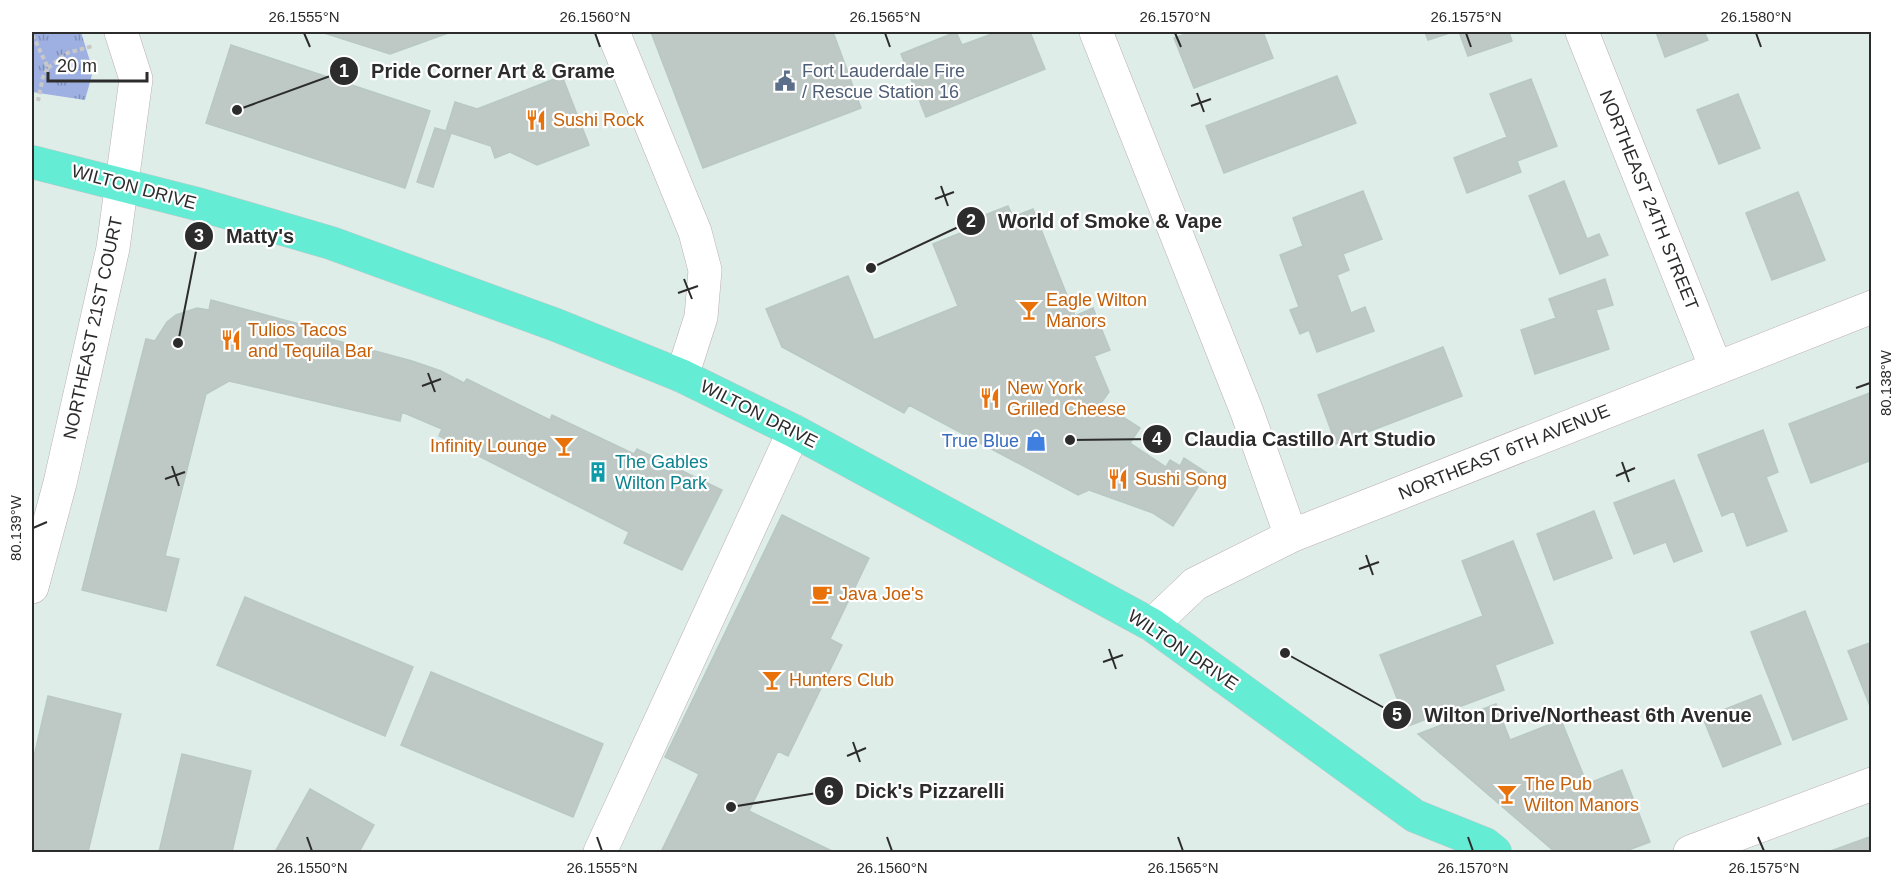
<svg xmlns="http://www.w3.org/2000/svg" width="1903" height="884" font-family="Helvetica,sans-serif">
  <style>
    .grass { fill: url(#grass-tufts) }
    .building { fill: #bec9c5; stroke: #b8c8c4; stroke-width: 1.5 }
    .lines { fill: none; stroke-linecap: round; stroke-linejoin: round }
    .minor-casing { stroke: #bcafb1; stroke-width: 34 }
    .major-casing { stroke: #c8c8c8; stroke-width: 34 }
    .path { stroke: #c8c8c8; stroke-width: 4; stroke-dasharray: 4.5 3; stroke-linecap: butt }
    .minor { stroke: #fff; stroke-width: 33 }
    .major { stroke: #64ecd5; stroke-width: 33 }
    .ticks { fill: none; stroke: #2c2c2c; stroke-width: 2 }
    .labels { text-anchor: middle; stroke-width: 4.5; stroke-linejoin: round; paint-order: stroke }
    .service-label { font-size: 18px; fill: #4e5e75; stroke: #fff; text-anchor: start }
    .food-label { font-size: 18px; fill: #c56008; stroke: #fff; text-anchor: start }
    .street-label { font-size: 18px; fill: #2c2c2c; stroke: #fff }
    .shop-label { font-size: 18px; fill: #366cbe; stroke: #fff; text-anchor: end }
    .culture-label { font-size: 18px; fill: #0d838f; stroke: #fff; text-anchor: start }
    .leader { fill: none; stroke: #2c2c2c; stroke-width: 2 }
    .callout-dot { fill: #2c2c2c; stroke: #fff; stroke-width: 2 }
    .mark-label { font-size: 18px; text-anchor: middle; font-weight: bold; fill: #fff }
    .callout-label { font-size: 20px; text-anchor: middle; font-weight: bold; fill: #2c2c2c; stroke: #fff; stroke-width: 4.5; stroke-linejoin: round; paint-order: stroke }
    .neatline { fill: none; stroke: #2c2c2c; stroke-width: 2 }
    .ticks-label { font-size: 15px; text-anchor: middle; fill: #2c2c2c }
  </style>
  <defs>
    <pattern id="grass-tufts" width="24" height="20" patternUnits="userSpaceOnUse" patternTransform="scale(1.5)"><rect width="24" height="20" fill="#9db0e1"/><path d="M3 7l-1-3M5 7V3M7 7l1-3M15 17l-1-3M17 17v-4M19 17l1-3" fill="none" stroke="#808fb7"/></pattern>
  </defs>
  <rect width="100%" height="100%" fill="#dfede8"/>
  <path class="grass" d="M32,32H81L93,71L85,100L32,92Z"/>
  <path class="building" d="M321,32H451L390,54Z
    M651,32H833L861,108L703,168Z
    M956,32L962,45L997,32H1030L1045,69L926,117L901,54Z
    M1192,32H1263L1273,58L1194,88L1174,38Z
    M1425,32H1453L1428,40Z
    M1459,32H1509L1512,41L1468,56Z
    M1656,32H1704L1708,40L1665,57Z
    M231,45L430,111L405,188L206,123Z
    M562,76L589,145L537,165L510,152L495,158L491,146L451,133L433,187L417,182L435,128L446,131L455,102L477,109Z
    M1337,76L1356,123L1224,173L1206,126Z
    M1531,79L1557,146L1517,161L1521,172L1467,193L1454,158L1507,137L1490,94Z
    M1738,94L1760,148L1719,164L1697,110Z
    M1564,181L1587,239L1599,234L1608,255L1560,274L1529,196Z
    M1363,191L1382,239L1343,254L1349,270L1337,275L1351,313L1365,307L1374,331L1317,352L1309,330L1300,334L1290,310L1299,307L1280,255L1303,246L1293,218Z
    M1798,192L1825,260L1772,280L1746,213Z
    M1008,206L1013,217L1033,209L1075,316L1093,308L1110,350L1094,356L1109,392L1101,403L1140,428L1130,443L1166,467L1170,460L1180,466L1184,458L1207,473L1173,526L1153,513L1089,490L1078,495L909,405L904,413L782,347L766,309L848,276L874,340L958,306L933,244L988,222L985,215Z
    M1605,279L1613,305L1596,310L1609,349L1535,374L1521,330L1556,318L1549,299Z
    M211,300L325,331L323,337L412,361L441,371L464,383L467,379L550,420L552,415L634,454L637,449L722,490L682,570L624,543L629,532L439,436L442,429L402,412L400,421L229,381L206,394L165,556L179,559L166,611L82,590L146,339L155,341L167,322L176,315L197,308L209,310Z
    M1443,347L1462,396L1336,444L1318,395Z
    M1872,392V460L1811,483L1789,424Z
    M1763,430L1778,472L1766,477L1787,531L1747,546L1734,511L1722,516L1698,455Z
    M1674,480L1702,551L1674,562L1666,542L1634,554L1614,503Z
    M1594,511L1612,558L1554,580L1537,534Z
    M782,515L869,558L830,639L842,645L788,756L778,751L749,811L834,852H661L699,774L665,757Z
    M1513,541L1553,643L1495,665L1504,690L1408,726L1380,655L1483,616L1462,561Z
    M245,597L413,667L385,736L217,665Z
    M1805,611L1847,719L1793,740L1751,632Z
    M1872,642V711L1848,651Z
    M431,672L603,744L573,817L401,745Z
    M1761,695L1781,744L1723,767L1703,718Z
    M48,696L121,714L88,852H32V765Z
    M1496,704L1510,740L1561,720L1587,784L1622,770L1650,842L1623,852H1555L1418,734Z
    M182,754L251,771L232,852H159Z
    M310,789L374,825L359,852H275Z
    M1872,836V852H1828Z"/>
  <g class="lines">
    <g class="minor-casing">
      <path id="minor" d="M613,32L695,232L705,270L701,317L682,376
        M1096,32L1247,412L1291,536
        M1582,32L1716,368
        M32,587L60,483L113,248L136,79L121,32
        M1152,625L1195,584L1291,536L1872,307
        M600,852L794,431
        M1690,852L1872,784"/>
    </g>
    <g class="major-casing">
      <path id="major" d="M32,162L201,205L331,243L556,325L682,376L794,431L1152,625L1415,816L1485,844L1495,852"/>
    </g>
    <path class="path" d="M32,35L36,42L48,68L43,77L38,101
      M48,68L67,53L93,46"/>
    <use href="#minor" class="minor"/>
    <use href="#major" class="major"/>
  </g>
  <path class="ticks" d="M304,33L310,47M595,33L600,47M885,33L890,47M1175,33L1181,47M1466,33L1471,47M1756,33L1761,47M1197,93L1204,112M1191,106L1211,99M941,186L948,206M935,199L954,192M684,279L692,299M678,293L698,286M428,373L435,392M422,386L441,379M1856,388L1870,383M1622,462L1629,482M172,466L179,486M1616,476L1635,468M165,479L185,472M33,528L47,522M1366,555L1373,575M1359,569L1379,562M1109,649L1116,669M1103,662L1123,655M853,742L860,762M847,756L866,748M307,837L312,851M597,837L602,851M887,837L892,851M1178,837L1183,851M1468,837L1473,851M1758,837L1764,851"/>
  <defs>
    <g id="civic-bare" transform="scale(1.62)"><path d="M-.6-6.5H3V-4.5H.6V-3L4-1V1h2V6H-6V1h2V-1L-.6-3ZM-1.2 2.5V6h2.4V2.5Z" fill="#5c6f8a" stroke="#fff" stroke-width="2.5" paint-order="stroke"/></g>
    <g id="restaurant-bare" transform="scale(1.62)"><path d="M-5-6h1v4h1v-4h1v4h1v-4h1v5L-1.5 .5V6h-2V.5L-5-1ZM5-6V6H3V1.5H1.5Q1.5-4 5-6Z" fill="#e8710a" stroke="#fff" stroke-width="2.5" paint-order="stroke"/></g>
    <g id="bar-bare" transform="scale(1.62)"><path d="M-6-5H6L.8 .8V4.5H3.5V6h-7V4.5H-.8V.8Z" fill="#e8710a" stroke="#fff" stroke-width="2.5" paint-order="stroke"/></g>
    <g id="shop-bare" transform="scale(1.62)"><path d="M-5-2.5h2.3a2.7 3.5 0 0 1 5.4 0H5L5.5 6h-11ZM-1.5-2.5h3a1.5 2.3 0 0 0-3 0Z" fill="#3f7fe0" stroke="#fff" stroke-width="2.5" paint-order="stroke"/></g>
    <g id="building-bare" transform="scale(1.62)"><path d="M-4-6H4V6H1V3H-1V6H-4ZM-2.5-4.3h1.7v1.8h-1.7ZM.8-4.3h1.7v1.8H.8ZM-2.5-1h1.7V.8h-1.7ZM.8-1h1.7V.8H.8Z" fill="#0f9aa8" stroke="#fff" stroke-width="2.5" paint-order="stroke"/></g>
    <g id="cafe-bare" transform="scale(1.62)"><path d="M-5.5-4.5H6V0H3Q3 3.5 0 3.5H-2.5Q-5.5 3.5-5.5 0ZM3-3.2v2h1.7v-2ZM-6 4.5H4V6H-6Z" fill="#e8710a" stroke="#fff" stroke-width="2.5" paint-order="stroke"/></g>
  </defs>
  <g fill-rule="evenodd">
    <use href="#civic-bare" x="785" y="81"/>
    <use href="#restaurant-bare" x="536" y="120"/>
    <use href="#bar-bare" x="1029" y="310"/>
    <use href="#restaurant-bare" x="231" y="340"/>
    <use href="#restaurant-bare" x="990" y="398"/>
    <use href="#shop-bare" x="1036" y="441"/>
    <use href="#bar-bare" x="564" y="446"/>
    <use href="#building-bare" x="598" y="472"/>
    <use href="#restaurant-bare" x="1118" y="479"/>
    <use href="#cafe-bare" x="822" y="594"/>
    <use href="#bar-bare" x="772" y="680"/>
    <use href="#bar-bare" x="1507" y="794"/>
  </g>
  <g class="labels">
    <g class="service-label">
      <text x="802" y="77">Fort Lauderdale Fire<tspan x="802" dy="21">/ Rescue Station 16</tspan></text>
    </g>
    <g class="food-label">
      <text x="553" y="126">Sushi Rock</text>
      <text x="1046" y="306">Eagle Wilton<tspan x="1046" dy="21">Manors</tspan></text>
      <text x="248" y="336">Tulios Tacos<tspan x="248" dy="21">and Tequila Bar</tspan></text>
      <text x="1007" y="394">New York<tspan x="1007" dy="21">Grilled Cheese</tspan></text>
      <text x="547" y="452" text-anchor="end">Infinity Lounge</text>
      <text x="1135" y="485">Sushi Song</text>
      <text x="839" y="600">Java Joe's</text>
      <text x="789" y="686">Hunters Club</text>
      <text x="1524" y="790">The Pub<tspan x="1524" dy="21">Wilton Manors</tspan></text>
    </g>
    <g class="street-label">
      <text transform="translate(134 187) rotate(15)" y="6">WILTON DRIVE</text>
      <text transform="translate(1649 200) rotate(68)" y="6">NORTHEAST 24TH STREET</text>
      <text transform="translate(93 328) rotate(-78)" y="6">NORTHEAST 21ST COURT</text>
      <text transform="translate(759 414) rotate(27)" y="6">WILTON DRIVE</text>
      <text transform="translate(1504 452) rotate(-22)" y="6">NORTHEAST 6TH AVENUE</text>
      <text transform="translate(1183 650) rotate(34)" y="6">WILTON DRIVE</text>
    </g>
    <g class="shop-label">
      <text x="1019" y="447">True Blue</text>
    </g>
    <g class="culture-label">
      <text x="615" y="468">The Gables<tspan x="615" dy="21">Wilton Park</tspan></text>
    </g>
  </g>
  <path class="leader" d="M237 110L344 71M871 268L971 221M178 343L199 236M1070 440L1157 439M1285 653L1397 715M731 807L829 791"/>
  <g class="callout-dot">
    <circle cx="237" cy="110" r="6"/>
    <circle cx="871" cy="268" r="6"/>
    <circle cx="178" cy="343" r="6"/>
    <circle cx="1070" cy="440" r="6"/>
    <circle cx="1285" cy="653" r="6"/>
    <circle cx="731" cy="807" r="6"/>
    <circle cx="344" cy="71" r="15"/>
    <circle cx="971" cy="221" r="15"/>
    <circle cx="199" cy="236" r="15"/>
    <circle cx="1157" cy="439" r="15"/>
    <circle cx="1397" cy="715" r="15"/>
    <circle cx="829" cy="791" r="15"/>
  </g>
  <g class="mark-label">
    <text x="344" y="77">1</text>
    <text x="971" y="227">2</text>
    <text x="199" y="242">3</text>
    <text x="1157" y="445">4</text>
    <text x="1397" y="721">5</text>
    <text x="829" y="798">6</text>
  </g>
  <g class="callout-label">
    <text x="493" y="78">Pride Corner Art &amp; Grame</text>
    <text x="1110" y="228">World of Smoke &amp; Vape</text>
    <text x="260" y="243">Matty's</text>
    <text x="1310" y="446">Claudia Castillo Art Studio</text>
    <text x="1588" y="722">Wilton Drive/Northeast 6th Avenue</text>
    <text x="930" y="798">Dick's Pizzarelli</text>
  </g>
  <rect width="1903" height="884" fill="none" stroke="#ffffff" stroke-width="66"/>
  <path d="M48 72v9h99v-9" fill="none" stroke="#2c2c2c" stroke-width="3"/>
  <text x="57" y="72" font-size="18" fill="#2c2c2c" stroke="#ffffff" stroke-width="4.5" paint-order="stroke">20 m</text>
  <rect x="33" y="33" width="1837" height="818" class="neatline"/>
  <g class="ticks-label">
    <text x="304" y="22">26.1555°N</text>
    <text x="595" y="22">26.1560°N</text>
    <text x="885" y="22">26.1565°N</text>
    <text x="1175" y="22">26.1570°N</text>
    <text x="1466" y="22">26.1575°N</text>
    <text x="1756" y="22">26.1580°N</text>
    <text transform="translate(1886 383) rotate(-90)" y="5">80.138°W</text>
    <text transform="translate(16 528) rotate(-90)" y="5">80.139°W</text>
    <text x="312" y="873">26.1550°N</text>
    <text x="602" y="873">26.1555°N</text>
    <text x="892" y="873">26.1560°N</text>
    <text x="1183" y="873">26.1565°N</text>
    <text x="1473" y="873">26.1570°N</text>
    <text x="1764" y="873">26.1575°N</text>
  </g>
</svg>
